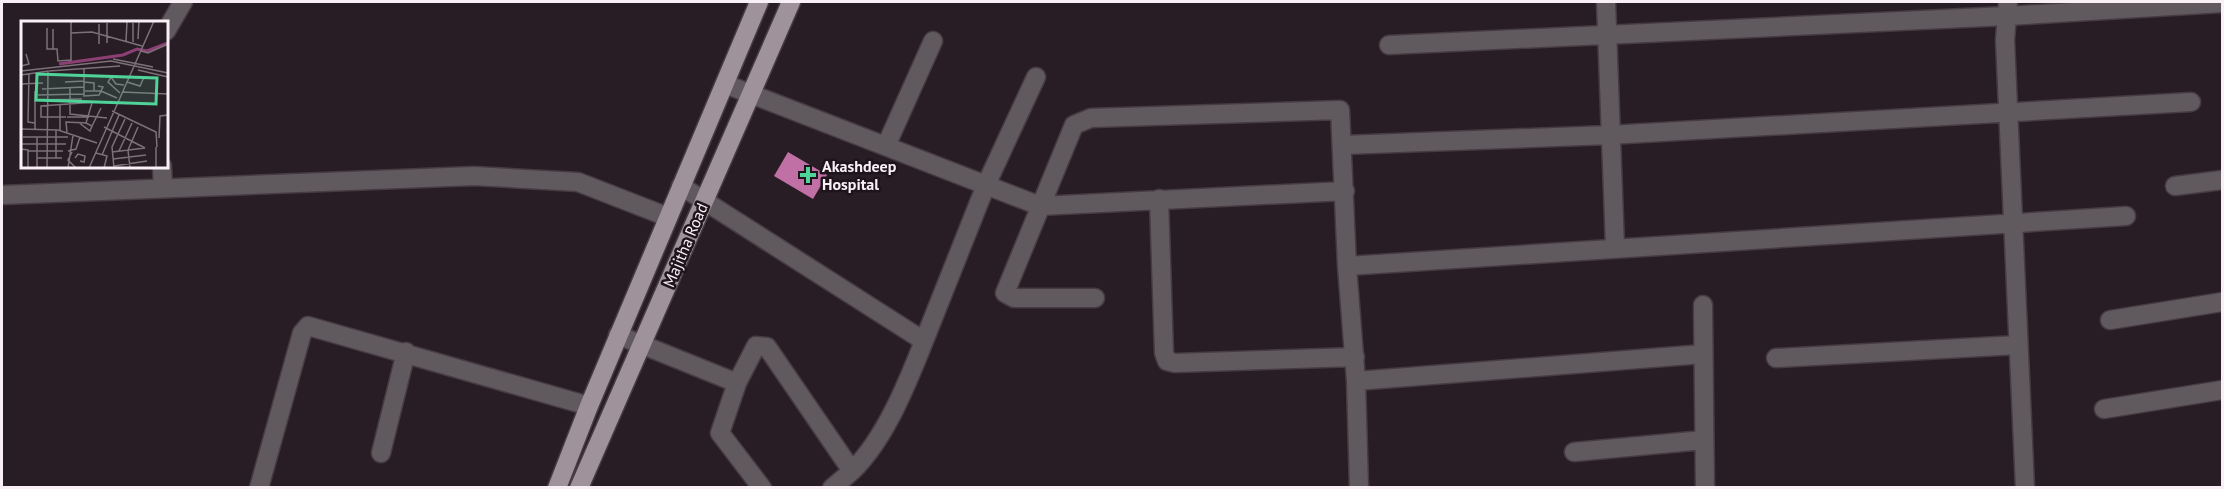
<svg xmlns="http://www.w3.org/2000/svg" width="2224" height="489" font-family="'PT Sans',sans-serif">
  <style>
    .building { fill: #c170a6 }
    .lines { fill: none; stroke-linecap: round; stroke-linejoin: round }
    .minor-casing { stroke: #463b42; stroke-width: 21 }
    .major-casing { stroke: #463b42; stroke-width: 21 }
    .minor { stroke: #605a5e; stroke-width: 18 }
    .major { stroke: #9f929a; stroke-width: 18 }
    .poi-dot { fill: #4fd399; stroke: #1f141b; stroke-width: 2 }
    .labels { text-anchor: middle; stroke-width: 5; stroke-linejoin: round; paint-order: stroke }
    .poi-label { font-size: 16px; font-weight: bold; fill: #f8f0f5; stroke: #1f141b; text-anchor: start }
    .street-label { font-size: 16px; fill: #f8f0f5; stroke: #1f141b }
    .inset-river { fill: none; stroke: #8c3f74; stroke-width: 3 }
    .inset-road { fill: none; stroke: #7c7178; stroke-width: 1.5 }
    .view { fill: #4fd399; fill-opacity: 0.15; stroke: #4fd399; stroke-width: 3 }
    .inset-edge { fill: none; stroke: #f8f0f5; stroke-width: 3 }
  </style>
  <rect width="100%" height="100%" fill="#291d25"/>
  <path class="building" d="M788,152L827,175L813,199L774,176Z"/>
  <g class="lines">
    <g class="minor-casing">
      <path id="minor" d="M1606,2L1615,247
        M2008,2L2005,40L2025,488
        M166,31L183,2
        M1389,45L2007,16L2222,3
        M725,84L1040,206L1345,191
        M1343,145L1609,135L2191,102
        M886,146L933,41
        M162,166L163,188
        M2175,186L2222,180
        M2,195L474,176L578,182L668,217
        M1159,199L1164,353L1167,361L1175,363L1355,357
        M1347,266L2126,216
        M1095,298H1014L1005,293L1074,125L1091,118L1340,110L1347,266L1356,381L1359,488
        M1703,305L1705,488
        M2110,320L2222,302
        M618,335L737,383L756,346L767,347L852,471C885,439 907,384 924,341L681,186
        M924,341L986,185L1036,77
        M1776,358L2018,345
        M1356,381L1703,354
        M737,383L720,433L762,488
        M2104,409L2222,390
        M1574,452L1704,440
        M381,453L406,352
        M259,488L302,333L308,326L589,406
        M832,488L852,471"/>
    </g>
    <g class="major-casing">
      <path id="major" d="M557,488L589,406L759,2
        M579,488L791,2"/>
    </g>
    <use href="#minor" class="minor"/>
    <use href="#major" class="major"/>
  </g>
  <path class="poi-dot" d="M805 166h6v6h6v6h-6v6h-6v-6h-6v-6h6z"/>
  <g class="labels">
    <g class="poi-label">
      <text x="822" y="172">Akashdeep<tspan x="822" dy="18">Hospital</tspan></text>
    </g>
    <g class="street-label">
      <text transform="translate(685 245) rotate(-67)" y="6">Majitha Road</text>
    </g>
  </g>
  <g transform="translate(21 21)">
    <rect width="147" height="147" fill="#291d25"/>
    <path class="inset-river" d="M38,43L102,34L116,28L126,30L147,22"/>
    <path class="inset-road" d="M50,0V40M78,0H114M26,7V28H36L37,40L50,39M32,8V28M50,12L71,11L121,25M117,18L118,0M105,20L106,1M112,21V2M86,22V2M78,23V3M120,30L127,32L147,23M92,38L132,46M0,45L8,43L5,33M63,47V75L78,74L82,66L77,65M117,49L147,56M0,50L90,40L147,52M28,50L99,45M8,53L7,101L14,102M0,54L27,50L26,147M44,61L63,60M63,61L73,62V70M106,61L119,65L123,56M0,63L22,62M49,67V93L86,97M21,68L63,66M64,70H80L96,77M101,71L147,73M99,72L87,61L90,56L95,63L103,64M17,74L63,73M14,79L61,78M39,84V109M91,90L135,111L136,126M45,96H20V85L75,81M46,96H68M57,101L69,110L71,105L65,102M71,105L80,87M83,106L124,127M0,108L37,109L76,122M14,109V70M35,109V137M46,111L45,101L65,102L71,82M2,116H47M138,117L139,95L147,94M0,123H45M135,126V147M0,128L7,129V147M7,130H42M47,130L55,128L59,116M98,130L111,102M51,131L47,139L55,147M91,131L124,127M75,132L86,135L83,147M81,134L98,94M16,137H41M54,137L57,133L64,135L63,141L59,140M92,138L125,134M93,145L126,140M16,147V116M47,147L52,114M68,147L133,0M93,147L91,126L104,98M109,147L107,129L117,106"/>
    <path class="view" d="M16,53L136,57L135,83L15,79Z"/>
    <rect width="147" height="147" class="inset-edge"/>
  </g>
  <rect width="2224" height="489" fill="none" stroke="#f8f0f5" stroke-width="6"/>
</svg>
